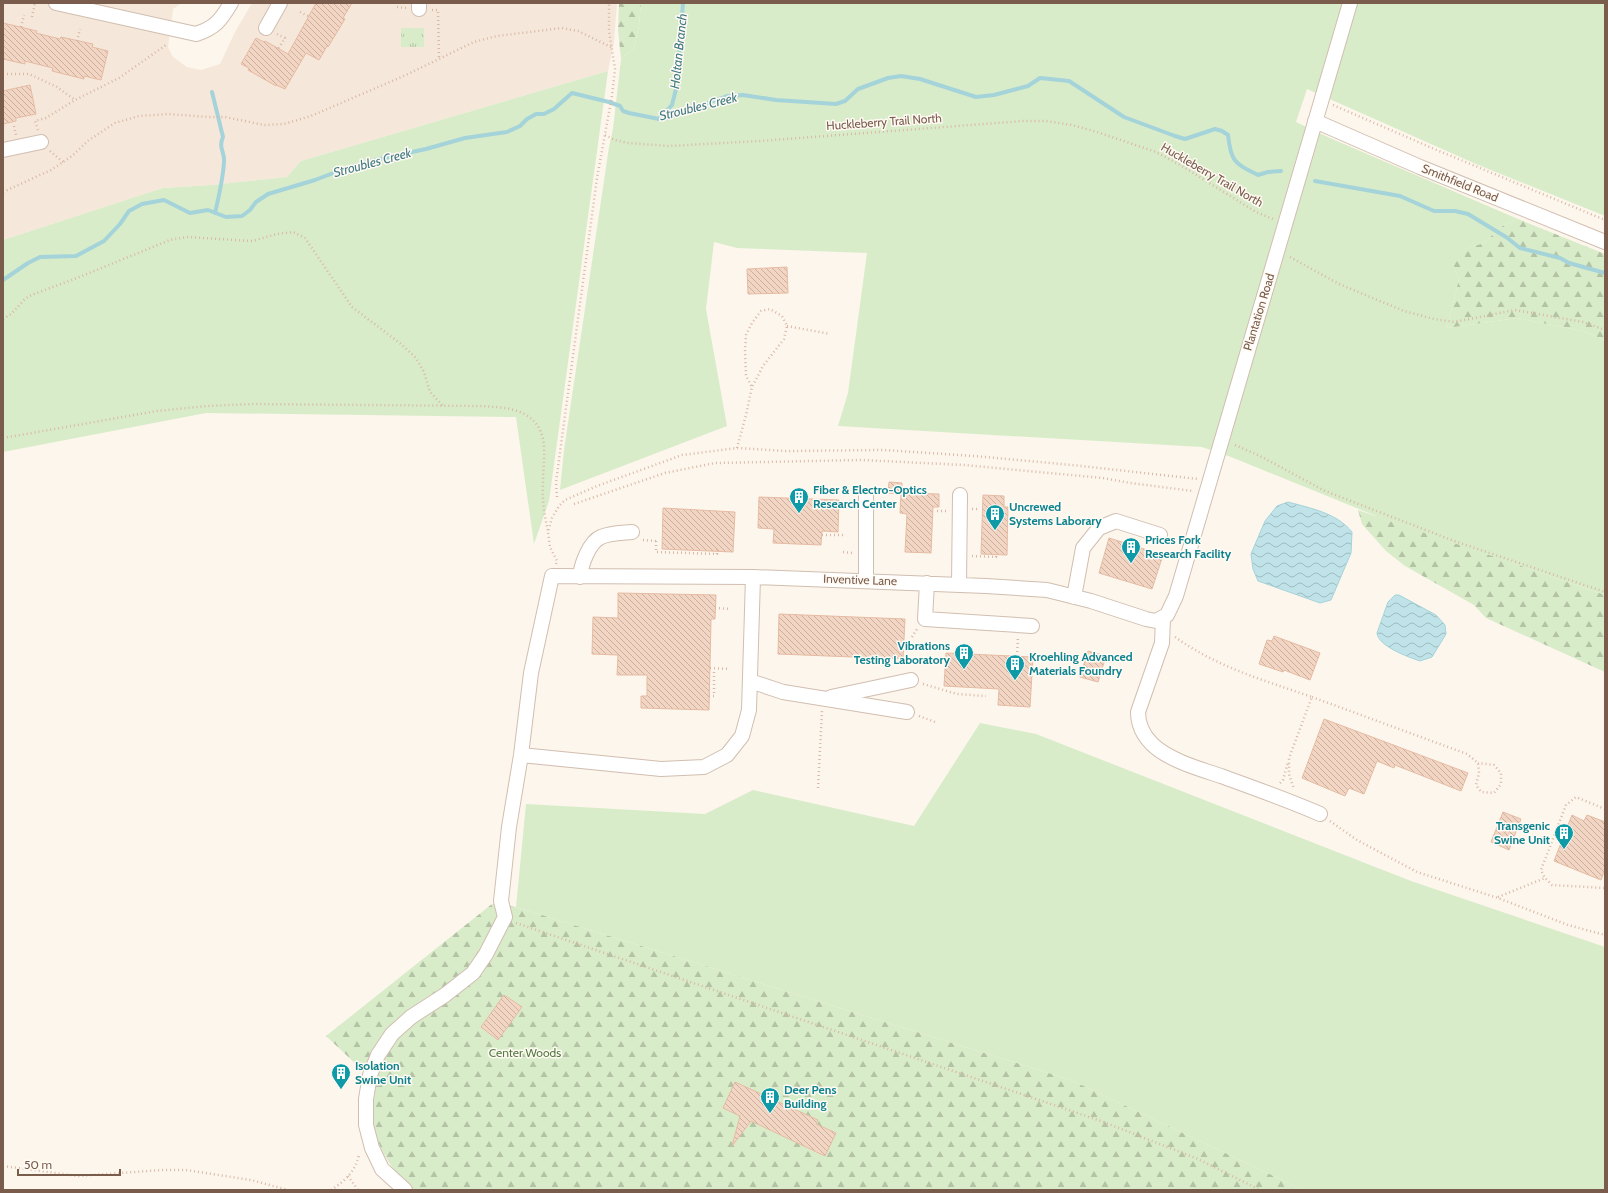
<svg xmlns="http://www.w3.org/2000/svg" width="1608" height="1193" font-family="Cabin,sans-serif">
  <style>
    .residential { fill: #f5e8da }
    .grass { fill: #d8ecc9 }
    .forest { fill: url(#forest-firs) }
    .park { fill: url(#park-tufts) }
    .water { fill: url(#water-waves); stroke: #a5d3da }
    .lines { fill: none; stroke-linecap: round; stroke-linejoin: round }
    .stream { stroke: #a5d3da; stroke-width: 4 }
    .building { fill: url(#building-back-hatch); stroke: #e6bba3 }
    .minor-casing { stroke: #d1beb0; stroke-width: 16 }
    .path { stroke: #d9b8a5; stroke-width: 2.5; stroke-dasharray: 1 3; stroke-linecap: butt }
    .minor { stroke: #fff; stroke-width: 14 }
    .labels { text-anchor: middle; stroke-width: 3; stroke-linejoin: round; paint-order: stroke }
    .street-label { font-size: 12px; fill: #7a5c4d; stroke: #fffaf3 }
    .culture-label { font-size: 12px; font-weight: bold; fill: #0d838f; stroke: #fffaf3; text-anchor: start }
    .park-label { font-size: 12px; fill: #537a41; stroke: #fffaf3 }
    .water-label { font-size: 13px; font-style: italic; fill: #437c86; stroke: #fffaf3 }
  </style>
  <defs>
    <pattern id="forest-firs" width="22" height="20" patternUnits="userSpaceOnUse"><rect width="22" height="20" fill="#d8ecc9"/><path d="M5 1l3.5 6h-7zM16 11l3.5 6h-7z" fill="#b4c2a5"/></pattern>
    <pattern id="park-tufts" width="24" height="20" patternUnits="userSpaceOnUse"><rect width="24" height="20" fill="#d8ecc9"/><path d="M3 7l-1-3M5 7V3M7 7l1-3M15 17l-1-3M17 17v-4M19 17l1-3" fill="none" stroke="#b4c2a5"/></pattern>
    <pattern id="water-waves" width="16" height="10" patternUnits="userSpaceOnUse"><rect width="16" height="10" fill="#bfe3e8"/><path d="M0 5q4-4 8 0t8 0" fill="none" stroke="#a0bbbe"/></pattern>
    <pattern id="building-back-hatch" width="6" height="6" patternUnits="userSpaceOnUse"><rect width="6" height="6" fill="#f3d5c3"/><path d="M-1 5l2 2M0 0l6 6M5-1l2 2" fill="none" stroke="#cab0a1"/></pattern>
  </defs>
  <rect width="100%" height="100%" fill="#fdf6ec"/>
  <path class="residential" d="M3,3H182L173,9L168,47L173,57L187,67L201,70L220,64L235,32L252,3H617L614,42L608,71L301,161L287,177L212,185L163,188L3,240Z"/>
  <path class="grass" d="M641,3H1605V216L1476,164L1307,89L1296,122L1330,138L1518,219L1501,227L1484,243L1465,249L1453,265L1459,279L1447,328L1517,318L1583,331L1605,340V595L1386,520L1231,457L1202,447L838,426L848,393L867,253L737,248L714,242L706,309L727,426L560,490L564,450L609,147L613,129L621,59L634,48L639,26Z
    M608,71L549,501L534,544L516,417L206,413L3,452V240L163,188L212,185L287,177L301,161Z
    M980,723L1036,734L1411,881L1605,947V1190H1303L1071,1080L516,907L526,804L705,814L753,790L914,826Z"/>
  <path class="forest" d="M619,3H641L639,26L634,48L621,59L618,30Z
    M1518,219L1605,254V340L1583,331L1517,318L1447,328L1459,279L1453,265L1457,254L1465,249L1484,243L1501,227Z
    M1358,510L1605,595V672L1486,618L1474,605L1405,566L1386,551L1362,524Z
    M492,904L516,907L1071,1080L1303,1190H411C397,1178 374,1142 373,1124C372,1111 374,1097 376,1083L326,1036Z"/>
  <path class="park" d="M401,28H424V47H401Z"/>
  <path class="water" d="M1288,502C1310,508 1337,513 1352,532L1351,553L1331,600L1320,603L1258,581L1253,569L1251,554L1265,521L1277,506Z
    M1395,595H1399L1436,615L1445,625L1446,634L1432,657L1420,661C1408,657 1378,646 1377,633L1388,602Z"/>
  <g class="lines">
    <path class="stream" d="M212,92L223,137C218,148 225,152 224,162C223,179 219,196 215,213
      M659,119L672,105L677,85L683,3
      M1315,181L1400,196L1434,211H1455L1468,214L1506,237L1520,248L1560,258L1569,263L1605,273
      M3,280L28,263L40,257L76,256L104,241L120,224L129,211L142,204L164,200L190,213L208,210L226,217L242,216L250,210L256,202L268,194L315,180L344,169L384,158L426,149L465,138L507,132L520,126L527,119L536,114H544L554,109L572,93L609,102L620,106L623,111L629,113L659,119L668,118L727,96L743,95L776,100L836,104L845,101L858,89L888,78L901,76L920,79L976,97L994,95L1028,86L1040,78L1050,79L1069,81L1124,117L1175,136L1185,139L1215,129L1222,131L1228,135C1231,162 1234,163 1258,175L1268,172L1281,171"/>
  </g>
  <path class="building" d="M316,3H352L343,18L345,19L328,47L327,46L319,60L306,53L285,89L276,85V86L248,70L249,68L241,64L256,38L264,42L265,41L288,54Z
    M3,23L37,31L36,33L60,39L61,37L93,44L92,47L108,51L101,80L84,76V79L52,71L53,68L25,61V64L3,59Z
    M30,85L36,114L16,118V121L3,124V91Z
    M787,267L788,293L748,294L747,269Z
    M889,482L902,483V493L939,494V507H933L931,553L905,552L907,514L900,513L901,494L888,493Z
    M983,495L1004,496V507H1008L1007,555L981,554Z
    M759,497L839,500L838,532L822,531L821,545L773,543L774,529L758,528Z
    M663,508L735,512L733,552L662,549Z
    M1109,538L1163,555L1152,589L1099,573Z
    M618,593L716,595L715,619H711L709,710L641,708V696H647V675H617L618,655L592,654L593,617L618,618Z
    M779,614L905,619L903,659L778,654Z
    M1274,636L1320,653L1310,680L1284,670L1283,672L1259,664L1267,640L1272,641Z
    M1088,651L1106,656L1098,682L1080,677Z
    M946,653L1033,657L1030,707L998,705L999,689L944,686Z
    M1324,719L1468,773L1461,791L1395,765L1394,768L1377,761L1364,794L1349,788L1345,796L1302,778Z
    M1503,812L1521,819L1509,850L1491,842Z
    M1572,815L1584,821L1587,815L1605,822V869L1601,880L1554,861Z
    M504,995L522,1007L498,1040L481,1027Z
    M735,1082L818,1120L816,1124L836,1133L825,1156L751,1121L732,1146L740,1116L723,1108Z"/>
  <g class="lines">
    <g class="minor-casing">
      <path id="minor" d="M56,3L196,34C215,28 221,20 231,3
        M419,9V3
        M266,28L280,3
        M1315,121L1420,167L1605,242
        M3,150L41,142
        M580,577C581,565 589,542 601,537C610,533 622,533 632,532
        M866,580V495
        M927,583L925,619L1032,626
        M959,585L960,495
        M1074,597L1083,548L1099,528L1116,521L1160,535
        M1163,619L1162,643L1138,712C1138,724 1143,735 1152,744C1168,760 1200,769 1221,776C1254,788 1288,800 1320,814
        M750,681L783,692L907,712
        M831,697L911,680
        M521,755L661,769L704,767L727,755L742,736L749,710L753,577
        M405,1190L382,1169L372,1148L366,1125V1099L370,1075L378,1055L392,1034L411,1017L445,995L473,973L486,954L505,917L501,901L509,827L521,755L531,673L552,576L753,577L986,586L1047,590L1091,601L1146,619L1156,621L1167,615L1176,596L1350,3"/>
    </g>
    <path class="path" d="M397,7L407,8
      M432,10H438L439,57
      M300,12L308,16
      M32,17L35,3
      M21,27L24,15
      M277,34L285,38L278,49
      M77,41L80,29
      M3,74H29L57,87L75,100
      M1333,105L1432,148L1605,220
      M3,126L4,128
      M14,126L16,135
      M38,130L35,121L46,118L75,100L119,78L166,45
      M605,135L615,140L628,143L669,146L760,141L1023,121H1046L1072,125L1097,132L1156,152L1182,166L1256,212L1273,219
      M50,151L63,162
      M3,192L51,170L72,156L89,140L115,123L139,116L168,114L209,117H225L264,125L284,124L311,116L406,75L474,42L497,36L562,28L578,31L611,47
      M1290,257L1339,284L1404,311L1434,319L1454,322L1515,310L1583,322L1605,330
      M3,319L11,314L26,298L34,294L77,278L170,240L187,237L252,241L277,234L293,232L305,238L352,307L401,344L416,358L424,372L430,392L444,407
      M787,326L830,334
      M3,438L157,411L207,406L253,404L481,406C495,407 513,407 526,415C551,430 543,458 543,482C542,499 544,514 548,531
      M1235,445L1260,456L1325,491L1454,541L1605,592
      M737,448L746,415L752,387L763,366L784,339L787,326L782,316L770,309L761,311L752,323L746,335L745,350L746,376L752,387
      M844,494H854
      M557,497L556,482L597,178L612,96L615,69L609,31V3
      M574,504L665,473L715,463L862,460L964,465L1103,478L1130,483L1193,491
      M972,509H980
      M937,511H947
      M822,535H844
      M643,540L656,541
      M656,541V552L717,554V550H719
      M843,552L853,553
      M972,556L996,557V554
      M556,564L557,561L550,547L548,532L552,518L559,506L565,500L597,486L682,455L737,448L786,451L884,450L974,456L1072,465L1198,479
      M715,608L731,609
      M912,637L917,629
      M1175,637C1217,667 1263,680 1312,697L1289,758V774L1294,789
      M1017,656L1018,637
      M710,668L730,669
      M923,684L957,694L986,696
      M709,696H714V669
      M1312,697L1467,754L1478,763L1479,773L1476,785L1481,792L1494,793L1501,784V773L1494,765L1478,763
      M919,716L935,722
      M1280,783L1283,780L1288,762
      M818,788L822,711
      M1605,809L1576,797L1566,805L1541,870L1545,878L1552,885L1605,888
      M1330,821L1357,840L1417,872L1498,898L1568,925L1605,935
      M1498,897L1545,878
      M516,923L1101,1121L1198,1159L1260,1190
      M3,1166L78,1176L162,1170H186L251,1180L288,1190
      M348,1176L358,1190
      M331,1190C345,1181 356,1171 359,1154"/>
    <use href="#minor" class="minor"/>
  </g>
  <defs>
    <g id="building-pin" transform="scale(1)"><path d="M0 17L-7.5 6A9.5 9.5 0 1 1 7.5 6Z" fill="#0f9aa8" stroke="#fffaf3"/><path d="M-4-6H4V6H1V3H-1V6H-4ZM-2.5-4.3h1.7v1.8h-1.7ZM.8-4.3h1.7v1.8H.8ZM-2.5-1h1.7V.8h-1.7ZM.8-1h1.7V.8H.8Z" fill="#fff"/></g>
  </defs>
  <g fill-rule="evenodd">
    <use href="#building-pin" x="799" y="497"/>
    <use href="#building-pin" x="995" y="514"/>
    <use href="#building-pin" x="1131" y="547"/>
    <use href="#building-pin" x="964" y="653"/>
    <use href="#building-pin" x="1015" y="664"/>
    <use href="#building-pin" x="1564" y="833"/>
    <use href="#building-pin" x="341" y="1073"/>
    <use href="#building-pin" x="770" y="1097"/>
  </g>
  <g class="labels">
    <g class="street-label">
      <text transform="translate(884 122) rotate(-4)" y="4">Huckleberry Trail North</text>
      <text transform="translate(1212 175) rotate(30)" y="4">Huckleberry Trail North</text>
      <text transform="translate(1460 183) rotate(22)" y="4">Smithfield Road</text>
      <text transform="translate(1259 312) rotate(-73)" y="4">Plantation Road</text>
      <text transform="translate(860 580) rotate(2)" y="4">Inventive Lane</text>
    </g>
    <g class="culture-label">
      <text x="813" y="494">Fiber &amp; Electro-Optics<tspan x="813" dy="14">Research Center</tspan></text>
      <text x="1009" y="511">Uncrewed<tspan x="1009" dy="14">Systems Laborary</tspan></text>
      <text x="1145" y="544">Prices Fork<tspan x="1145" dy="14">Research Facility</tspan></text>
      <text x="950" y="650" text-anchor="end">Vibrations<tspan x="950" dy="14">Testing Laboratory</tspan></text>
      <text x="1029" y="661">Kroehling Advanced<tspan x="1029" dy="14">Materials Foundry</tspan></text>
      <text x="1550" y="830" text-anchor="end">Transgenic<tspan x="1550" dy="14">Swine Unit</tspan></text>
      <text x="355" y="1070">Isolation<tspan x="355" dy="14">Swine Unit</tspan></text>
      <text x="784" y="1094">Deer Pens<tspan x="784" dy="14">Building</tspan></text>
    </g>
    <g class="park-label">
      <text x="525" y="1057">Center Woods</text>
    </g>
    <g class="water-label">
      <text transform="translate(678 51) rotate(-84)" y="5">Holtan Branch</text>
      <text transform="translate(698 106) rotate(-14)" y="5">Stroubles Creek</text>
      <text transform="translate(372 162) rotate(-15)" y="5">Stroubles Creek</text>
    </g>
  </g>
  <rect width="1608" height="1193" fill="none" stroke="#7a5c4d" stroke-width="8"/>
  <path d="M18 1169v6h102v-6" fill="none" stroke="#7a5c4d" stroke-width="2"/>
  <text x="24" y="1169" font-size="12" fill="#7a5c4d" stroke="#fffaf3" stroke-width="3" paint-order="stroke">50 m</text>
</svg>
